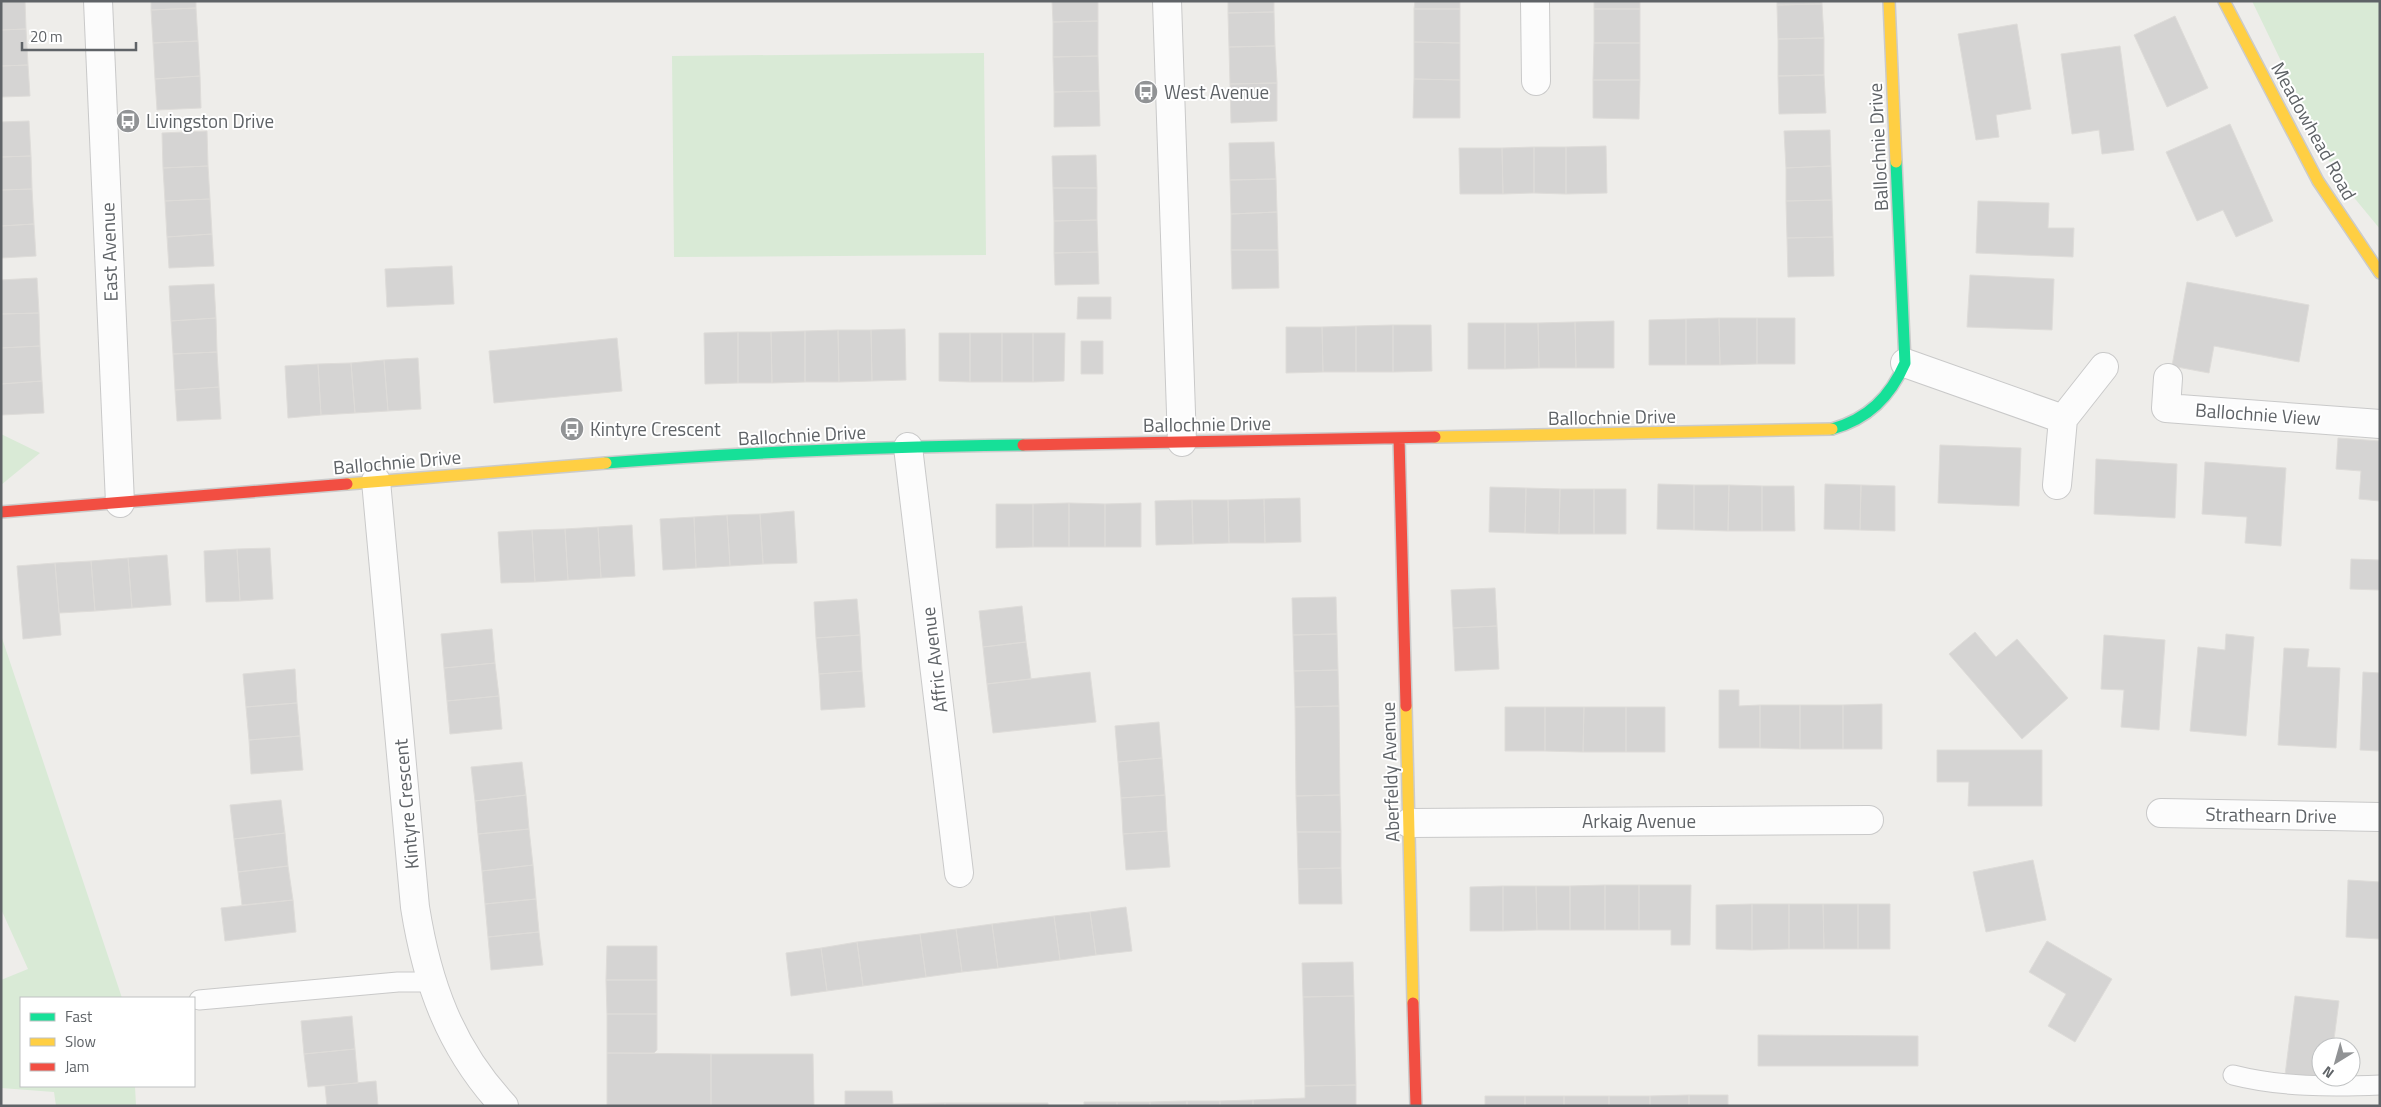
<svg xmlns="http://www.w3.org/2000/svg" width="2381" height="1107" font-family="'Titillium Web',sans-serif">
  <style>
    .green { fill: #d9ead6 }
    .building { fill: #d5d4d3; stroke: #dedcd9 }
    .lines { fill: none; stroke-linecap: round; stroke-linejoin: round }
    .lane-casing { stroke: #c9c9c9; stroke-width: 21 }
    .street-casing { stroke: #c9c9c9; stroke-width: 30 }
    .fast-casing { stroke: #cbcbcb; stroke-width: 14 }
    .slow-casing { stroke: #cbcbcb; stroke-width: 14 }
    .jam-casing { stroke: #cbcbcb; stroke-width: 14 }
    .lane { stroke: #fcfcfc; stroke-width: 19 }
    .street { stroke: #fcfcfc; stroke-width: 28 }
    .fast { stroke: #16e098; stroke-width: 11 }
    .slow { stroke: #ffcf43; stroke-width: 11 }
    .jam { stroke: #f24e42; stroke-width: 11 }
    .labels { text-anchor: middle; stroke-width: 4; stroke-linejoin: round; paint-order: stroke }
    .poi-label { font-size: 19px; fill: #5f6367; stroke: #fff; text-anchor: start }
    .street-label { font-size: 19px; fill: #5f6367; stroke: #fff }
  </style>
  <rect width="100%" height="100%" fill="#eeedea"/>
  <path class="green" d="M2252,1H2380V229L2337,177Z
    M984,53L986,255L674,257L672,56Z
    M1,434L40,453L1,485Z
    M1,635L122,998H21V1086H135L136,1106H56L54,1092L1,1088V980L28,969L1,909Z"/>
  <path class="building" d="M1,1H25L26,29L1,30Z
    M151,1H196V8L151,10Z
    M1052,1H1098V21L1053,22Z
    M1228,1H1274V12L1228,13Z
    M1415,1H1460V9H1414Z
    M1594,1H1640V9H1594Z
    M1777,1H1822V4L1777,5Z
    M1822,4L1824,38L1778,39L1777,5Z
    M196,8L198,41L153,43L151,10Z
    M1414,9H1460V43L1414,42Z
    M1594,9H1640V43H1594Z
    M1274,12L1275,46L1229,47L1228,13Z
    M2175,16L2208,88L2167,107L2134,35Z
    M1098,21V56L1053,57V22Z
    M2017,24L2031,109L1996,115L1999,137L1976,140L1958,34Z
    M26,29L28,65L1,66V30Z
    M1824,38V75L1778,76V39Z
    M198,41L200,76L155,79L153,43Z
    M1414,42L1460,43V80L1414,79Z
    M1594,43H1640V80H1593Z
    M1275,46L1277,83L1230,84L1229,47Z
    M2120,46L2134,150L2102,154L2099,130L2072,134L2061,54Z
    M1098,56L1099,91L1054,92L1053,57Z
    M28,65L30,96L1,97V66Z
    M1824,75L1826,113L1779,114L1778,76Z
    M200,76L201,108L157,110L155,79Z
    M1414,79L1460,80V118H1413Z
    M1593,80H1640L1639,119L1593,118Z
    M1277,83V121L1231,123L1230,84Z
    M1099,91L1100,126L1054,127V92Z
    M29,121L31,156L1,157V122Z
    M2230,124L2273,221L2236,237L2223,210L2197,221L2166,152Z
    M1830,130L1831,166L1786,168L1784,131Z
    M207,131L208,166L163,168L162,133Z
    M1274,142L1276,179L1230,180L1229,143Z
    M1606,146L1607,193L1566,194V147Z
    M1534,147V193L1503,194L1502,148Z
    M1534,147H1566V194L1534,193Z
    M1459,148H1502L1503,194H1460Z
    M1096,155L1097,188H1053L1052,156Z
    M31,156L32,189L1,190V157Z
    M208,166L210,199L165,201L163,168Z
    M1831,166L1832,200L1786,201V168Z
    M1276,179L1277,212L1231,214L1230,180Z
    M1053,188H1097V220L1054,221Z
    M32,189L34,224L1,226V190Z
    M210,199L212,234L167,237L165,201Z
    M1832,200L1833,237L1787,238L1786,201Z
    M1978,201L2049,203L2048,228H2074L2073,257L1976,253Z
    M1277,212L1278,250H1231V214Z
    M1097,220L1098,252L1054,253V221Z
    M34,224L36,256L1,258V226Z
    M212,234L214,266L169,268L167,237Z
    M1833,237L1834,276L1788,277L1787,238Z
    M1231,250H1278L1279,288L1232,289Z
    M1098,252L1099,284L1055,285L1054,253Z
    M452,266L454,304L387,307L385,269Z
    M1970,275L2054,279L2052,330L1967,327Z
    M37,278L39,313L1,314V280Z
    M2187,282L2309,305L2299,362L2214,346L2209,373L2172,366Z
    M214,284L216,318L171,321L169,286Z
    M1078,297H1111V319H1077Z
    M39,313L40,346L1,348V314Z
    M216,318L217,352L173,354L171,321Z
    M1719,318L1720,365H1686V319Z
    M1719,318H1757V364L1720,365Z
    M1757,318H1795V364H1757Z
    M1686,319V365H1649V320Z
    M1614,321V368H1576L1575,322Z
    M1575,322L1576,368H1539L1538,323Z
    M1468,323H1505V369H1468Z
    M1505,323H1538L1539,368L1505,369Z
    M1393,325V372H1356V326Z
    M1393,325H1431L1432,371L1393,372Z
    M1356,326V372H1323L1322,327Z
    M1286,327H1322L1323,372L1286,373Z
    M905,329L906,380L872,381L871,330Z
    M838,330L839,382H805V331Z
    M838,330H871L872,381L839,382Z
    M805,331V382L772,383L771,332Z
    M738,332V383L705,384L704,333Z
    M738,332H771L772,383H738Z
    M939,333H970V382L939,381Z
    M970,333H1002V382H970Z
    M1002,333H1033V382H1002Z
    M1033,333H1065L1064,381L1033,382Z
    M617,338L622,391L494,403L489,351Z
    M1081,341H1103V374H1081Z
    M40,346L42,381L1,384V348Z
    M217,352L219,387L175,390L173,354Z
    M418,358L421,409L388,411L384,360Z
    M384,360L388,411L355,413L351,363Z
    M351,363L355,413L321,415L318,364Z
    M318,364L321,415L288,418L285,366Z
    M42,381L44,413L1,415V384Z
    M219,387L221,419L177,421L175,390Z
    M2338,438L2380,441V501L2359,499L2361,471L2336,469Z
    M1940,445L2021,448L2019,506L1938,503Z
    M2096,459L2177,464L2175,518L2094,514Z
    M2205,462L2286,468L2281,546L2245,543L2247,517L2202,514Z
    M1658,484L1694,485V530L1657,529Z
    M1825,484L1861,485L1860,530L1824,529Z
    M1694,485H1729L1728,531L1694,530Z
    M1729,485L1762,486V531H1728Z
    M1861,485L1895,486V531L1860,530Z
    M1762,486H1794L1795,531H1762Z
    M1490,487L1526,488L1525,533L1489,532Z
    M1526,488L1560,489L1559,534L1525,533Z
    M1560,489H1594V534H1559Z
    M1594,489H1626V534H1594Z
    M1300,498L1301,542L1265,543L1264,499Z
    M1264,499L1265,543H1229L1228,500Z
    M1192,500H1228L1229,543L1193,544Z
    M1192,500L1193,544L1156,545L1155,501Z
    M1069,503V547H1033V504Z
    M1069,503L1105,504V547H1069Z
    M1141,503V547H1105V504Z
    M996,504H1033V547L996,548Z
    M794,511L797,563L763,564L760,514Z
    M760,514L763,564L730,566L727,515Z
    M727,515L730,566L696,568L694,517Z
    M694,517L696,568L663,570L660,519Z
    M632,525L635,576L601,578L598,527Z
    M598,527L601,578L568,580L565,529Z
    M565,529L568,580L535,582L532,530Z
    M532,530L535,582L501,583L498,532Z
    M270,548L273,599L240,601L237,549Z
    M237,549L240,601L206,602L204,551Z
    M167,555L171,605L132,608L128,558Z
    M128,558L132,608L95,611L91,561Z
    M2351,559L2380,560V590L2350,589Z
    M91,561L95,611L59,613L55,563Z
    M55,563L61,635L23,639L17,566Z
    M1495,588L1497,626L1453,628L1451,590Z
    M1336,597L1337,634L1293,635L1292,598Z
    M857,599L860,635L816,638L814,602Z
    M1022,606L1026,642L983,647L979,611Z
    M1497,626L1499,669L1455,671L1453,628Z
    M492,629L495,663L444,668L441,634Z
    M1975,632L1996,657L2017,639L2068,698L2022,739L1949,654Z
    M1337,634L1338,670L1294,671L1293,635Z
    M2226,634L2254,637L2246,736L2190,731L2198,647L2225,650Z
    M860,635L862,671L819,674L816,638Z
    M2104,635L2165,640L2159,730L2121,727L2124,690L2101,689Z
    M1026,642L1031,679L987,684L983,647Z
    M2284,648L2309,649L2307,667L2340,668L2336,748L2278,745Z
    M495,663L499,696L447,701L444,668Z
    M295,669L297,703L246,707L243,674Z
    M1338,670L1339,706L1295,707L1294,671Z
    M862,671L865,707L821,710L819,674Z
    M1090,672L1096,722L993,733L987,684Z
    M2363,672L2380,673V751L2360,750Z
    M1719,690H1739V706L1760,705V748H1719Z
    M499,696L502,729L450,734L447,701Z
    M297,703L300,736L249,740L246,707Z
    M1882,704V749H1843V705Z
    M1760,705H1800V749L1760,748Z
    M1800,705H1843V749H1800Z
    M1339,706L1340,795L1296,796L1295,707Z
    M1505,707H1545V751H1505Z
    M1545,707H1584L1583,752L1545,751Z
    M1584,707H1626V752H1583Z
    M1626,707H1665V752H1626Z
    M1159,722L1162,758L1118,762L1115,726Z
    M300,736L303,770L251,774L249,740Z
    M1937,750H2042V806H1968L1969,782H1937Z
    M1162,758L1165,795L1121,798L1118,762Z
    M522,762L526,795L475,801L471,767Z
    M526,795L529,829L478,834L475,801Z
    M1165,795L1167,831L1123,834L1121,798Z
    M1340,795L1341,832H1297L1296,796Z
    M281,800L285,833L234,839L230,805Z
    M529,829L533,865L482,871L478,834Z
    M1167,831L1170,867L1126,870L1123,834Z
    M1297,832H1341V868L1298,869Z
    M285,833L288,866L238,872L234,839Z
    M2033,860L2046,920L1986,932L1973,872Z
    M533,865L536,899L485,904L482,871Z
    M288,866L293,900L242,905L238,872Z
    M1341,868L1342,904H1299L1298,869Z
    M2348,880L2380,882V939L2346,937Z
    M1605,885V930H1570V886Z
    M1605,885H1639V930H1605Z
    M1639,885H1691L1690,945H1671V930H1639Z
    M1503,886H1536L1537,930L1503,931Z
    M1503,886V931H1470V887Z
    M1536,886H1570V930H1537Z
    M536,899L539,932L488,937L485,904Z
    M293,900L296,932L225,941L221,908Z
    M1752,904H1789V949L1752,950Z
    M1752,904V950L1716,949V905Z
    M1789,904H1823L1824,949H1789Z
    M1823,904H1858V949H1824Z
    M1858,904H1890V949H1858Z
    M1126,907L1132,951L1096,955L1090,912Z
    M1090,912L1096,955L1060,960L1054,916Z
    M1054,916L1060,960L998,968L992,924Z
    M992,924L998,968L962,972L956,929Z
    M956,929L962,972L926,977L920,934Z
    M539,932L543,965L491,970L488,937Z
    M920,934L926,977L863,986L857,942Z
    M2047,941L2112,979L2075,1042L2048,1026L2066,994L2029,972Z
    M857,942L863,986L827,991L821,948Z
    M607,946H657V980H606Z
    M821,948L827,991L791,996L786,953Z
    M1353,962L1354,996L1303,997L1302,963Z
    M606,980H657V1014H607Z
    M1354,996L1356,1085L1305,1086L1303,997Z
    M2295,996L2339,1001L2333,1047H2321V1077L2285,1075Z
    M607,1014H657V1050L654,1053H607Z
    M352,1016L355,1049L304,1054L301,1021Z
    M1758,1035L1918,1036V1066H1758Z
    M355,1049L358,1083L308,1087L304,1054Z
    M607,1053L711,1054V1106L607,1105Z
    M711,1054H813L814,1106H711Z
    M376,1081L378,1106H327L325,1086Z
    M1356,1085V1106H1253V1100L1305,1098V1086Z
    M845,1091H892L893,1104L945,1103V1106H845Z
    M1689,1095V1106H1650V1096Z
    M1689,1095H1728V1106H1689Z
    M1485,1096H1525V1106H1485Z
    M1525,1096H1564V1106H1525Z
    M1564,1096H1609V1106H1564Z
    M1609,1096H1650V1106H1609Z
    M1253,1100V1106H1220V1101Z
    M1187,1101V1106H1150V1102Z
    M1187,1101H1220V1106H1187Z
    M1084,1102H1117V1106H1084Z
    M1117,1102H1150V1106H1117Z
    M945,1103H1048V1106H945Z"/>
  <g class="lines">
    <g class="lane-casing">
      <path id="lane" d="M199,1000L398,982H430
        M2233,1075C2280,1087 2331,1087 2380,1085"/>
    </g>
    <g class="street-casing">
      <path id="street" d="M98,1L120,503
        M1167,1L1182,442
        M1535,1L1536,81
        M1905,363L2063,419
        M2168,378L2166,408L2380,424
        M908,447L959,873
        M376,481L415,907C427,983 450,1048 504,1106
        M2057,485L2063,419L2104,367
        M2161,813L2380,817
        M1409,823L1869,820"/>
    </g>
    <g class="fast-casing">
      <path id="fast" d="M1832,429C1868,419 1890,397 1905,363L1896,162
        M606,463C744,452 884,447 1023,445"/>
    </g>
    <g class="slow-casing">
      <path id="slow" d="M1889,1L1896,162
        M2224,1L2318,181L2380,273
        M1435,437L1832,429
        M347,484L606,463
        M1406,706L1413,1003"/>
    </g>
    <g class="jam-casing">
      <path id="jam" d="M1399,438L1406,706
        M1023,445L1435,437
        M1,512L347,484
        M1413,1003L1416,1106"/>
    </g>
    <use href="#lane" class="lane"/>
    <use href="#street" class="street"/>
    <use href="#fast" class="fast"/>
    <use href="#slow" class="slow"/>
    <use href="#jam" class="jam"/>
  </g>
  <defs>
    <g id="bus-disc" transform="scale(1.25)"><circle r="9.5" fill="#919395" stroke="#fff"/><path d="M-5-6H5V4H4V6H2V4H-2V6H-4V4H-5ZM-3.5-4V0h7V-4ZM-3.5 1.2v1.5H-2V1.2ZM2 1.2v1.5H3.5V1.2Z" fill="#fff"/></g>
  </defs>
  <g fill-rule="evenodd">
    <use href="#bus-disc" x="1146" y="92"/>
    <use href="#bus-disc" x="128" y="121"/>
    <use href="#bus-disc" x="572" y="429"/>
  </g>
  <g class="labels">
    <g class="poi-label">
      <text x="1164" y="99">West Avenue</text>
      <text x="146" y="128">Livingston Drive</text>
      <text x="590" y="436">Kintyre Crescent</text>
    </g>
    <g class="street-label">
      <text transform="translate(2314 131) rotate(61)" y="7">Meadowhead Road</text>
      <text transform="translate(1878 147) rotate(-93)" y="7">Ballochnie Drive</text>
      <text transform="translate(109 252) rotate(-92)" y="7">East Avenue</text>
      <text transform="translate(2258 414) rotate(4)" y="7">Ballochnie View</text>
      <text transform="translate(1612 417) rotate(-1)" y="7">Ballochnie Drive</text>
      <text transform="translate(1207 424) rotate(-1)" y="7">Ballochnie Drive</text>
      <text transform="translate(802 435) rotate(-3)" y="7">Ballochnie Drive</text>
      <text transform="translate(397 462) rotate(-5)" y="7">Ballochnie Drive</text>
      <text transform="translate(934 660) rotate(-97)" y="7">Affric Avenue</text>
      <text transform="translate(1390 772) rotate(-92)" y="7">Aberfeldy Avenue</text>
      <text transform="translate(406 804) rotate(-95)" y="7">Kintyre Crescent</text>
      <text transform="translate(2271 815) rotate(1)" y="7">Strathearn Drive</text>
      <text x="1639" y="828">Arkaig Avenue</text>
    </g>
  </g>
  <rect width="2381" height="1107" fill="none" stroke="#5f6367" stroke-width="5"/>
  <rect x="20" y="997" width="175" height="90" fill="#ffffff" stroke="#bfc1c2"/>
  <rect x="30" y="1013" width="25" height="8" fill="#16e098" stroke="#bfc1c2"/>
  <text x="65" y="1022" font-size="15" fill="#5f6367">Fast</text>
  <rect x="30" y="1038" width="25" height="8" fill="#ffcf43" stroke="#bfc1c2"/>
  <text x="65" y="1047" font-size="15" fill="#5f6367">Slow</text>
  <rect x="30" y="1063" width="25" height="8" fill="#f24e42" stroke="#bfc1c2"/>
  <text x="65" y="1072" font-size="15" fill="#5f6367">Jam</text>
  <g transform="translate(2336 1062) rotate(217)"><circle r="24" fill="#ffffff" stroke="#bfc1c2"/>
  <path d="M0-4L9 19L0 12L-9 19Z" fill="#919395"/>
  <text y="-8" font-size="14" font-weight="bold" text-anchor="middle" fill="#5f6367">N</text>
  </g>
  <path d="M22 42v8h114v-8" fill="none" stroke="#5f6367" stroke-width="2.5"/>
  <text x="30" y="42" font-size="15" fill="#5f6367" stroke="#ffffff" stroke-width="4" paint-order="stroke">20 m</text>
</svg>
